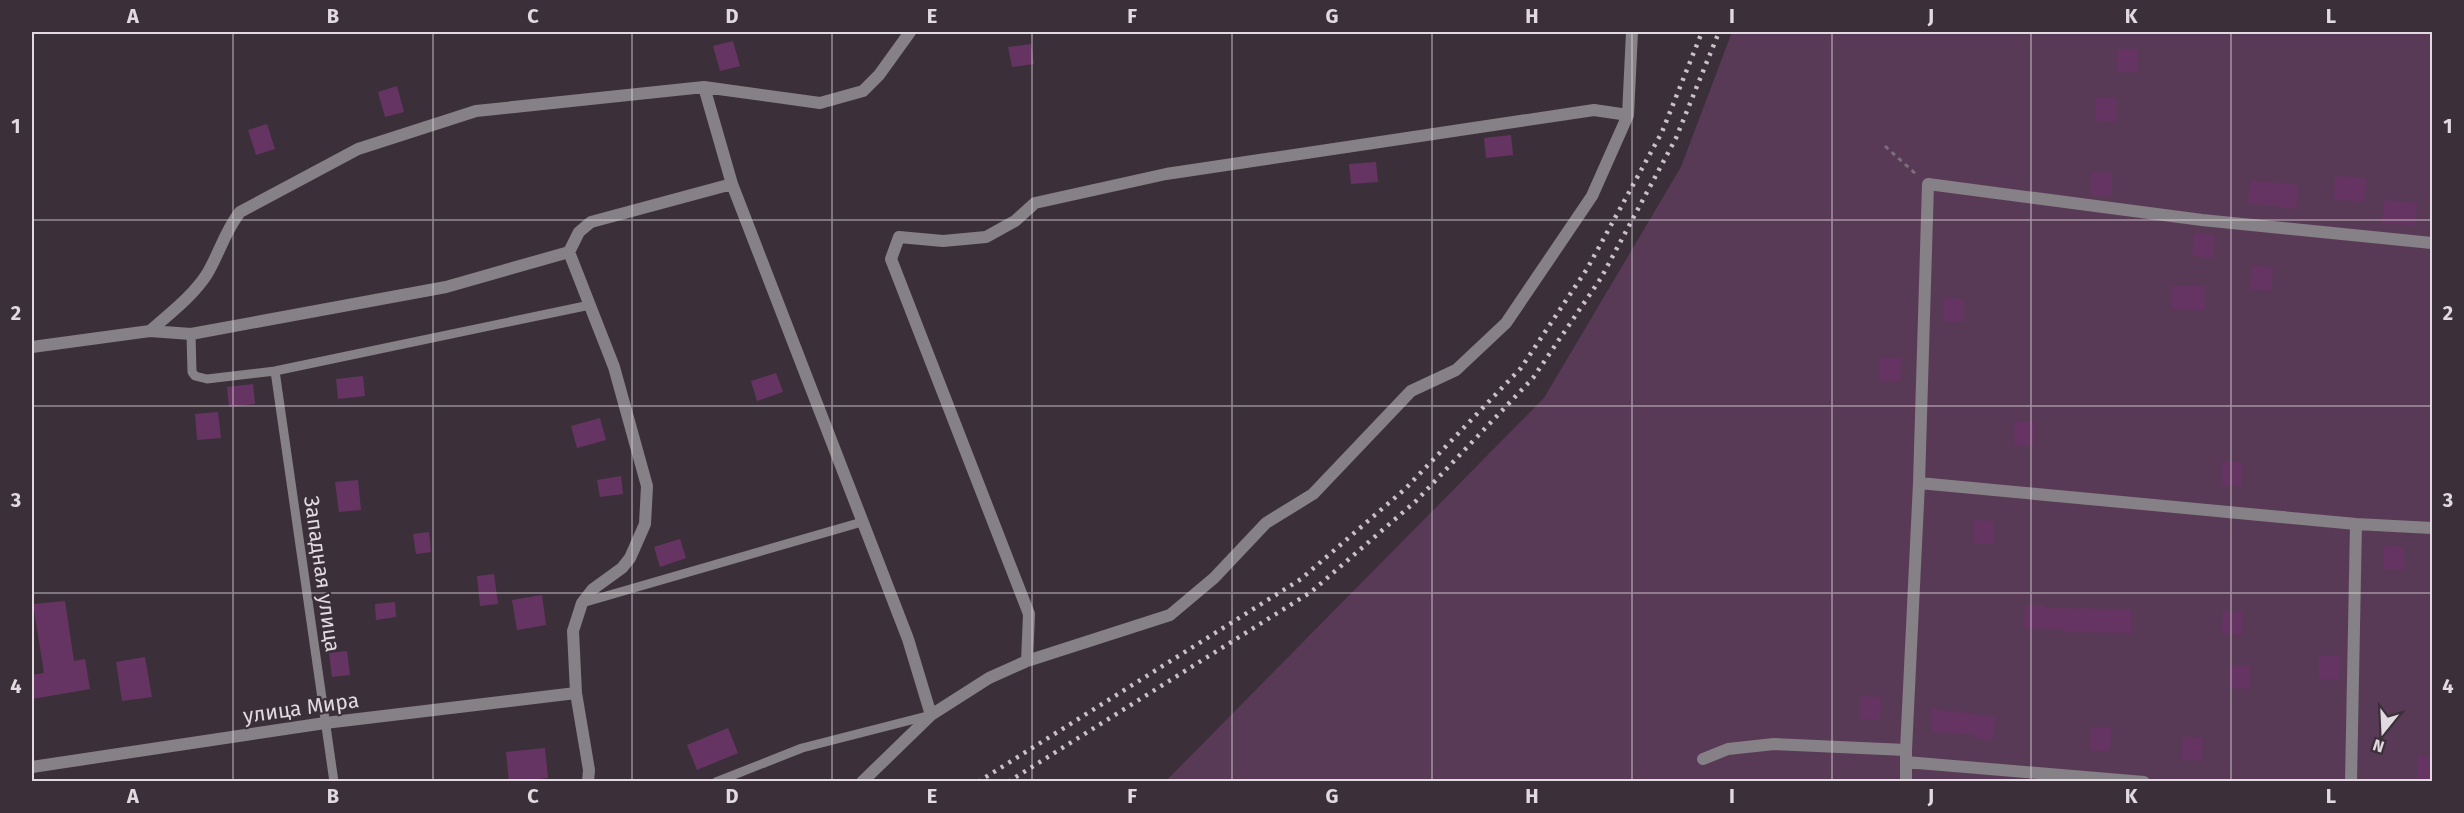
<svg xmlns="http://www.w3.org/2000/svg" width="2464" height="813" font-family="'Fira Sans',sans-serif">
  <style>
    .green { fill: #593a56 }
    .building { fill: #663462 }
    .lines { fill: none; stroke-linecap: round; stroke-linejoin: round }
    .path { stroke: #796f77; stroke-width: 3; stroke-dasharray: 4.5 4.5; stroke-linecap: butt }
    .service { stroke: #868186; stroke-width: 9 }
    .minor { stroke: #868186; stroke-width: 12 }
    .rail { stroke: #c8c1c7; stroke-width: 4.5; stroke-dasharray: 3 6; stroke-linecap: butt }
    .grid { fill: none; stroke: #e1dae0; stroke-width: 1.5; stroke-opacity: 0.55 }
    .labels { text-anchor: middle; stroke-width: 4.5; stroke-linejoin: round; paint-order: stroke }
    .street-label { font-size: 21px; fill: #e1dae0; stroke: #3b3039 }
    .neatline { fill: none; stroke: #e1dae0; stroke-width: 2 }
    .grid-label { font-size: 20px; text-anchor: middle; font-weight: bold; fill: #e1dae0 }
  </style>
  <rect width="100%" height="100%" fill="#3b3039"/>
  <path class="green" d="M1732,32H2432V781L1165,782L1544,398L1681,167Z"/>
  <path class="building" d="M733,41L740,66L720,71L713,46Z
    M1031,44L1034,64L1012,67L1008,47Z
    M2117,49H2138L2137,72H2117Z
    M397,86L404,112L385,117L378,92Z
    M2096,98H2116V122L2095,121Z
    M267,124L275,149L256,155L248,130Z
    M1511,135L1513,155L1486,158L1484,138Z
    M1376,162L1378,182L1351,184L1349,164Z
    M2091,172L2112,173L2111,196H2091Z
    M2335,176L2366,178L2364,202L2334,199Z
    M2251,180L2298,185L2296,209L2247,203Z
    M2384,200L2417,203L2415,226L2382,223Z
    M2194,233L2215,235L2213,258L2192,256Z
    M2252,266L2273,267L2271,291L2250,289Z
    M2172,286H2204L2205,309H2172Z
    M1944,298L1964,299V322H1944Z
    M1880,357L1901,358L1900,381H1880Z
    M776,373L783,392L757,401L751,381Z
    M363,376L365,396L338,399L336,379Z
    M253,384L255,404L229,407L227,387Z
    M218,412L221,438L197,440L195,414Z
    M600,418L606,440L577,448L571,426Z
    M2014,421L2035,422L2034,445H2014Z
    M2222,461L2243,463L2241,486L2221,485Z
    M621,476L623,494L600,497L597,480Z
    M358,480L361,510L339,512L335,482Z
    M1974,520L1994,521V544H1973Z
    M429,532L431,552L416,554L413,534Z
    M680,539L686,558L660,567L654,547Z
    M2384,546L2404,547L2403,570H2383Z
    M494,574L498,604L480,606L477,576Z
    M542,595L546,625L517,630L512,600Z
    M65,601L74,661L85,659L90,689L32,699V675L44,673L33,604Z
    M395,602L396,617L376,620L375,604Z
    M2025,605H2045V608L2131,609V633L2064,632V629L2024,628Z
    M2223,611H2243L2242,635L2222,634Z
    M347,651L350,675L332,677L329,653Z
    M2319,655L2340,656L2339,679H2319Z
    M145,657L152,697L122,701L116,662Z
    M2230,665H2250V689L2229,688Z
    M1861,696L1881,697L1880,720L1860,719Z
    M1932,709L1996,717L1993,740L1973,737L1974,734L1931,732Z
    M2091,727L2111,728L2110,751L2090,750Z
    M728,728L738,753L697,770L687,745Z
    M2183,736L2203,738L2201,761L2181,759Z
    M545,748L548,778L509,782L506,752Z
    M2418,756L2433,757V780H2418Z"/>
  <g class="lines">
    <path class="path" d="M1885,146L1918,176"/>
    <path class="service" d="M191,334L192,372L195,376L207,379L275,371L590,305
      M275,371L334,782
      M582,603L862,522
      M716,782L802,748L931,715"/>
    <path class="minor" d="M704,87L732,184L908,639L931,715
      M569,252L614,367L647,486L645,524L630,558L622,568L593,589L582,603L573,631L576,693L589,770L588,782
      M150,331C169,314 193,296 207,274C219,254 225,231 240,212L358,149L476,111L704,87L820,103L863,91L879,75L910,32
      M32,347L150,331L191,334L446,287L569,252L579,232L591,222L732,184
      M1919,483L2356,524L2432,528
      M1027,661L1029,614L891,259L899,237L943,241L986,237L1015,221L1035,203L1166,174L1594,110L1628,115
      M1703,759L1728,749L1774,744L1906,750
      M1906,762L2144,782
      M32,767L325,723L576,693
      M862,782L931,715L989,678L1027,661L1170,615L1214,578L1266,523L1313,494L1411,391L1456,370L1506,323L1592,196L1628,115L1632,32
      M1906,782V750L1919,483L1928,184L2202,220L2432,243
      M2351,782L2356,524"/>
    <path class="rail" d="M978,782L1301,579L1405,489L1521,368L1587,269L1662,132L1702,32
      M1008,782L1311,592L1416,501L1533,378L1601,278L1676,138L1719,32"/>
  </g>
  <path class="grid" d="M233,32V782M433,32V782M632,32V782M832,32V782M1032,32V782M1232,32V782M1432,32V782M1632,32V782M1832,32V782M2031,32V782M2231,32V782M32,220H2432M32,406H2432M32,593H2432"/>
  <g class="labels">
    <g class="street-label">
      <text transform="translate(322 574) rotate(82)" y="7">Западная улица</text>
      <text transform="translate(301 708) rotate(-8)" y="7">улица Мира</text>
    </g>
  </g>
  <rect width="2464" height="813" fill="none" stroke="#3b3039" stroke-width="66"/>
  <g transform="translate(2383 732) rotate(198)" stroke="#3b3039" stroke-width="4.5" paint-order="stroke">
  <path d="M0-4.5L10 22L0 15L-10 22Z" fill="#e1dae0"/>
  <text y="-9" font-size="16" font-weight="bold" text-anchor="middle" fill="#e1dae0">N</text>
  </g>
  <rect x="33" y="33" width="2398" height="747" class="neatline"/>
  <g class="grid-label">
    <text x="133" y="23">A</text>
    <text x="333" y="23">B</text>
    <text x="533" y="23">C</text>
    <text x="732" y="23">D</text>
    <text x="932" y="23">E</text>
    <text x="1132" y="23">F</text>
    <text x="1332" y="23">G</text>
    <text x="1532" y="23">H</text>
    <text x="1732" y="23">I</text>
    <text x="1931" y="23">J</text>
    <text x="2131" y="23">K</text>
    <text x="2331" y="23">L</text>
    <text x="16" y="133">1</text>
    <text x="2448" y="133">1</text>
    <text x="16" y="320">2</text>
    <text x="2448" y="320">2</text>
    <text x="16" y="507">3</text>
    <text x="2448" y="507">3</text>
    <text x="16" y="693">4</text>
    <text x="2448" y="693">4</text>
    <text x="133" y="803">A</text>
    <text x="333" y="803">B</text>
    <text x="533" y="803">C</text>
    <text x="732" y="803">D</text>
    <text x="932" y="803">E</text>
    <text x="1132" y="803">F</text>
    <text x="1332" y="803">G</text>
    <text x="1532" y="803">H</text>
    <text x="1732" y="803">I</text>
    <text x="1931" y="803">J</text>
    <text x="2131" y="803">K</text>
    <text x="2331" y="803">L</text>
  </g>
</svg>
